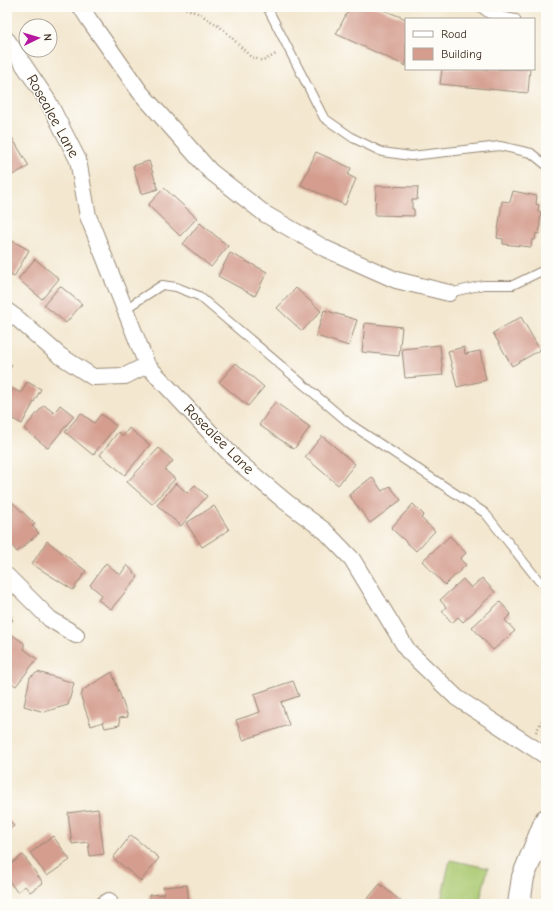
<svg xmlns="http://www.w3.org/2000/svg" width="553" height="911" font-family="'Comic Neue',sans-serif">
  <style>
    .green { fill: #aac971; stroke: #727a48 }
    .building { fill: #d49d8e }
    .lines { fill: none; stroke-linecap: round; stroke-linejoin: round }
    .lane-casing { stroke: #978876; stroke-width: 10 }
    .street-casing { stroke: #978876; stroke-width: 18 }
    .secondary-casing { stroke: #978876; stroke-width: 24 }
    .path { stroke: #978876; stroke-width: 2.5; stroke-dasharray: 1 3; stroke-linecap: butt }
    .lane { stroke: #fff; stroke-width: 8 }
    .street { stroke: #fff; stroke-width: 16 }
    .secondary { stroke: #fff; stroke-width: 22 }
    .labels { text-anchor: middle; stroke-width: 3; stroke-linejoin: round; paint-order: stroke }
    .street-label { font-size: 15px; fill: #3b2a1e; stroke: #fdfcf7 }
  </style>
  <rect width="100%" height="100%" fill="#fdfcf7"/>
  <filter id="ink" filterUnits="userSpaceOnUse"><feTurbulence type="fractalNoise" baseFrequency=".025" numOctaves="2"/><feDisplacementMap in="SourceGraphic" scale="8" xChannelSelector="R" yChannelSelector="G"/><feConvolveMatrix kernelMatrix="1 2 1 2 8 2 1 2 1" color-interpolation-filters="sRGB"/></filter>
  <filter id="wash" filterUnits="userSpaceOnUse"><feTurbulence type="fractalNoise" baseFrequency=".012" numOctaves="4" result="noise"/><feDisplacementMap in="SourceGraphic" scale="16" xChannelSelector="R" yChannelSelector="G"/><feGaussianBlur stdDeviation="0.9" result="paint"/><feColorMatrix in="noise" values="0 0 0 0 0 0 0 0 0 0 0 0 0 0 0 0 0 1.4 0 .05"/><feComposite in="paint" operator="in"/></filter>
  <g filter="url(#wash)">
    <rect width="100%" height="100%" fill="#f3e7cf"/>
    <path class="green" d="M450,860L488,868L479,904H440Z"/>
    <g id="blocks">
      <path class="building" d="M350,7H376L406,19V66L336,34Z
        M442,69H530L528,93L440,84Z
        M8,131L29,166L7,178V132Z
        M316,152L351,168L348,175L356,179L345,205L301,185Z
        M149,161L158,189L141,194L133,166Z
        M376,186L418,187L417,200H412V209H414V216L375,215Z
        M164,188L197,218L180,236L148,205Z
        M513,191L537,196L536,204L539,205L538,212H541L539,234L536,233L535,240H532L531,247L503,244V239L497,238L502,201L510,202Z
        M200,223L228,246L211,267L183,244Z
        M7,238L29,250L14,277L7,273Z
        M230,253L267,272L255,296L218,276Z
        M35,259L59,279L42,299L18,279Z
        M60,286L82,304L66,323L44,305Z
        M296,288L321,311L302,331L277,308Z
        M324,310L357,320L349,346L316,336Z
        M521,317L540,350L512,366L493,333Z
        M365,323L402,327L399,356L362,352Z
        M440,345L443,375L405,378L402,349Z
        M464,347L465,354L480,351L486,380L457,387L448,351Z
        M7,363L12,365L7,374Z
        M236,363L264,387L248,406L219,382Z
        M27,382L41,389L22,424L7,416V386L21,393Z
        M275,402L310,427L294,449L259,425Z
        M44,405L54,413L60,405L74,416L48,448L24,429Z
        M81,413L94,423L101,414L116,426L93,455L65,432Z
        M129,428L150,445L125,475L100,455L118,432L123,436Z
        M322,436L355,464L338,485L305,457Z
        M159,448L173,461L165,470L175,479L152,504L127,482Z
        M372,477L382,491L390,486L401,500L370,523L349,495Z
        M176,483L187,493L195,485L207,496L181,526L157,505Z
        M7,497L35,524L32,526L39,533L17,552L7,539Z
        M413,504L424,515L421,518L435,531L416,551L391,528Z
        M214,506L229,530L202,547L186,523Z
        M450,536L466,553L460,559L466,565L445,585L422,561Z
        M47,541L86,571L73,590L32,564Z
        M106,563L120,575L127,565L138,577L111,609L98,600L102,595L90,585Z
        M482,578L495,592L463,622L458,617L452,623L442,611L446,607L440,600L463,579L471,588Z
        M500,602L511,614L505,620L515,631L493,650L472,627Z
        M7,614L13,620L7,627Z
        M11,634L24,643V649L37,659L16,686L7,680V639Z
        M38,672L74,683L68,705L44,712L24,706L30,677Z
        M112,672L128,717L119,718L120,725L105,728L103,722L91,726L81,697L83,690Z
        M293,681L299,696L281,702L289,725L243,740L236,720L260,712L254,694Z
        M98,809L104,854L90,856L88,842L72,844L68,813Z
        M7,817L14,826L7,831Z
        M131,835L159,858L141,881L113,858Z
        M53,836L70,860L47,876L30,853Z
        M23,855L43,883L30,892L25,886L17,892L7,878V867Z
        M380,884L404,904H368L365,902Z
        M187,885L189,904H150L149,895L164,894L163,887Z"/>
    </g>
  </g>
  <g filter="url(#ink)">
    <use href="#blocks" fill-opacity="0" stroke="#978876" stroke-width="1"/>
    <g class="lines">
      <g class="lane-casing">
        <path id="lane" d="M267,7L324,118L353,138L382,152L411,156L500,146L531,153L546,165
          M480,7L489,14L516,19
          M449,293L483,285H513L546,269
          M125,309L162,285L176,287L199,296L350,424L485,513L539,581"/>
      </g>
      <g class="street-casing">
        <path id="street" d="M81,7L90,21L140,92L210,171L265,214L326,249L396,280L449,293
          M7,40L48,101L78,160L88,216L147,365L236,460L286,502L325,531L352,559L408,651L457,698L546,756
          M7,311L18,319L59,355L93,377L125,376L147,365
          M7,576L50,619L76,635
          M104,904L109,901"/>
      </g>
      <g class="secondary-casing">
        <path id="secondary" d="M519,904L523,877L546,820"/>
      </g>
      <path class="path" d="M182,7L200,14L223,29L251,57L263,61L278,53
        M536,732L546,713"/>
      <use href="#lane" class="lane"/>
      <use href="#street" class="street"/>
      <use href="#secondary" class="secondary"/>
    </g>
  </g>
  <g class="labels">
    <g class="street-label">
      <text transform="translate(53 116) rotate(61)" y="5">Rosealee Lane</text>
      <text transform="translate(219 439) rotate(45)" y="5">Rosealee Lane</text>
    </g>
  </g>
  <rect width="553" height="911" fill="none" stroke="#fdfcf7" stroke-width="24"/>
  <rect x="405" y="18" width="130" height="52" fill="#fdfcf7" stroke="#afa8a0"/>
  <rect x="413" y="31" width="20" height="6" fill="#ffffff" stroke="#afa8a0"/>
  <text x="441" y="38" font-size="12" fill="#3b2a1e">Road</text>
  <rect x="413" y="48" width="20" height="12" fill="#d49d8e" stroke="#afa8a0"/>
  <text x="441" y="58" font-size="12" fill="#3b2a1e">Building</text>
  <g transform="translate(38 38) rotate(85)"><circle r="19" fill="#fdfcf7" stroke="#afa8a0"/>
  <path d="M0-3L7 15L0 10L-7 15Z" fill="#b5179e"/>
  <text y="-6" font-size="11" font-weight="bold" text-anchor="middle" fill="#3b2a1e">N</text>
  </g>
</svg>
